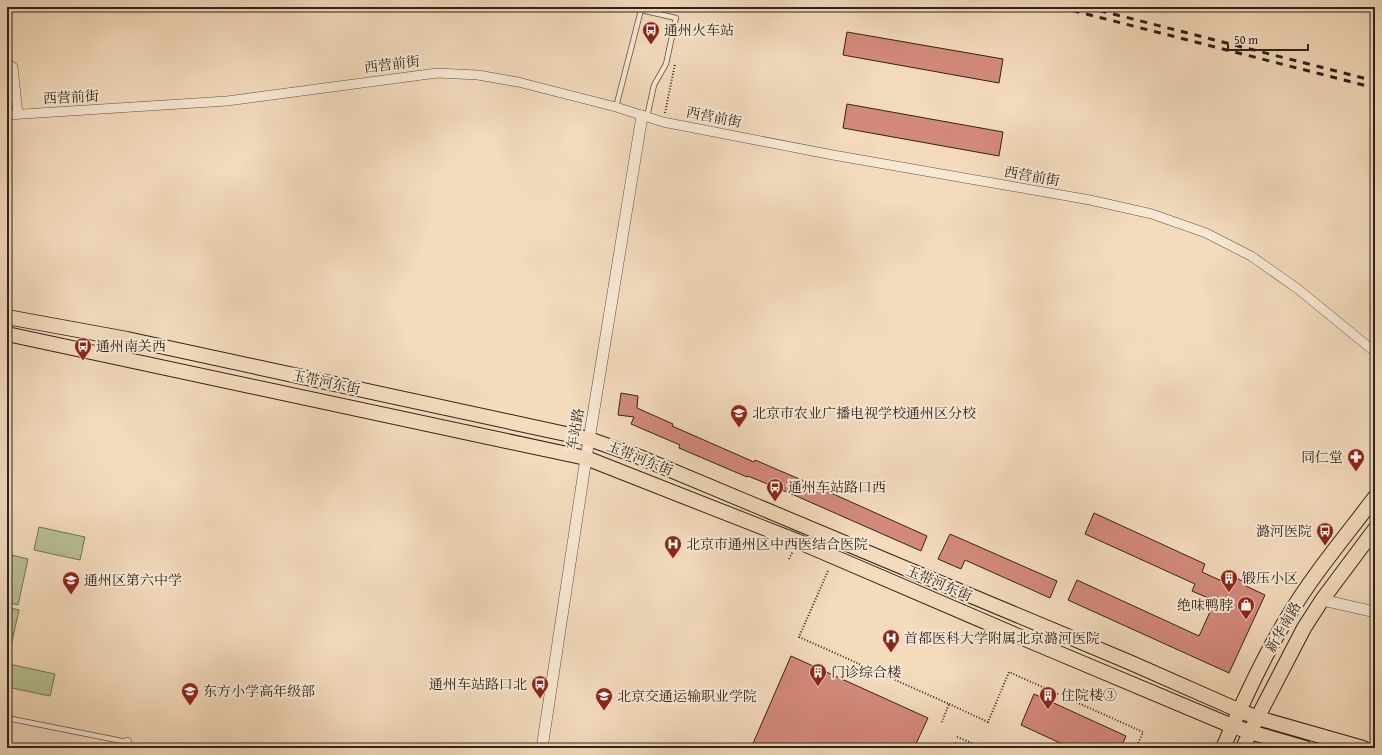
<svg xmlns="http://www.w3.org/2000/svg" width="1382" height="755" font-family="'Gentium Book Plus','Noto Serif SC',serif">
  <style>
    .green { fill: #b7c193; stroke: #737258 }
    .building { fill: #d48a7b; stroke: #2f221d }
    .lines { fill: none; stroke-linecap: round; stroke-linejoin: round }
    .service-casing { stroke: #605045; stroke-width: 6 }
    .minor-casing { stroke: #605045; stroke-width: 10 }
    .tertiary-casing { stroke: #605045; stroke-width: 12 }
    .primary-casing { stroke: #2f221d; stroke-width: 16 }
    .path { stroke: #2f221d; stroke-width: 2; stroke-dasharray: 1 2; stroke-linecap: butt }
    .service { stroke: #f7e8d3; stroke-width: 4.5 }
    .minor { stroke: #f7e8d3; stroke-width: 9 }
    .tertiary { stroke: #f7e8d3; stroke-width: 11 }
    .primary { stroke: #f3dbbc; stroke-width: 14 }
    .rail { stroke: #2f221d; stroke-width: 3; stroke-dasharray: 7 7; stroke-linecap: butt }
    .labels { text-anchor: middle; stroke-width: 4; stroke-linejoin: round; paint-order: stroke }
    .poi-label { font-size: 14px; fill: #2f221d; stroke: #f7e8d3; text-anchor: start }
    .street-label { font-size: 14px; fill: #2f221d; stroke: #f7e8d3 }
  </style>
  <rect width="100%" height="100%" fill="#f3dbbc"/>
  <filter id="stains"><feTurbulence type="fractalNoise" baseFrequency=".005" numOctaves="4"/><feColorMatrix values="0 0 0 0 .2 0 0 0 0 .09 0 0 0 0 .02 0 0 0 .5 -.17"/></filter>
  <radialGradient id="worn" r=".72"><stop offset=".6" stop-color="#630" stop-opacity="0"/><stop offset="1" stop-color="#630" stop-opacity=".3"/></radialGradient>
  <path class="green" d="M39,527L85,537L80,560L34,550Z
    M7,554L28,559L18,605L7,602Z
    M7,607L19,610L9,655H7Z
    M9,664L55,674L50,696L7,687V673Z"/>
  <path class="building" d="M847,32L1003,59L999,83L843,55Z
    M847,104L1003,132L999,156L843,128Z
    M621,393L638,396L637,408L673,424L672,426L754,462L755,460L811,484L927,536L921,551L794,495L748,476L747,477L679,448L680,445L631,424L634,417L618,415Z
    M1094,513L1205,564L1202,572L1224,582L1227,574L1247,583L1246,586L1265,595L1229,673L1068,600L1077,580L1199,636L1215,601L1192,591L1195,584L1085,534Z
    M950,534L1057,581L1050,598L965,560L961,569L938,559Z
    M791,656L928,718L914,748H751Z
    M1034,694L1126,736L1121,748H1071L1021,725Z"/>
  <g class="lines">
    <g class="service-casing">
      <path id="service" d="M616,107L641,10L676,18L666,64L654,85L647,117
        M7,718L127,742"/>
    </g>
    <g class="minor-casing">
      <path id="minor" d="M7,64L13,67L18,114
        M7,115L227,101L437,73L478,75L518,82L616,107L663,122L833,155L1090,200L1152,214L1206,233L1251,256L1298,289L1375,352
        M125,748L127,742"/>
    </g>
    <g class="tertiary-casing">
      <path id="tertiary" d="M1322,600L1375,612
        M542,748L586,458L642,116"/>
    </g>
    <g class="primary-casing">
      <path id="primary" d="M7,317L127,339L589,439L637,456L771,512L1129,662L1238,710L1258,718L1363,748
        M7,334L586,458L797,541L1025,639L1232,726L1250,732L1305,748
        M1223,748C1242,703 1263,657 1289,615C1314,573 1346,536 1375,497
        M1243,748L1250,732L1304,628L1322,600L1375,529"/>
    </g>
    <path class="path" d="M665,113L675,64
      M789,559L793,551
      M828,571L799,637L949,704L941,724
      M949,704L988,722L1009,672L1143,732L1136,748
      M957,737L972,743
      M955,743L968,748"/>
    <use href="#service" class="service"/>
    <use href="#minor" class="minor"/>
    <use href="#tertiary" class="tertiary"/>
    <use href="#primary" class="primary"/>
    <path class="rail" d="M1059,7L1375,88
      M1086,7L1375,81"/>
  </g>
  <defs>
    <g id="bus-pin" transform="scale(0.9)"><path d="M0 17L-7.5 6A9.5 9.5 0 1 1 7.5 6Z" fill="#8f2418" stroke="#f7e8d3"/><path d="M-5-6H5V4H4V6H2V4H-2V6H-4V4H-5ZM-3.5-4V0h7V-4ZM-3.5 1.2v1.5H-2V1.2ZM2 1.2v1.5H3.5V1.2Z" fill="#fff"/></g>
    <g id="university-pin" transform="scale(0.9)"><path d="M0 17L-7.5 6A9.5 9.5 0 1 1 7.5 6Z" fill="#8f2418" stroke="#f7e8d3"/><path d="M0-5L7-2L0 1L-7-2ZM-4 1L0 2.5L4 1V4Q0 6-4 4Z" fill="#fff"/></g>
    <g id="pharmacy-pin" transform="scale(0.9)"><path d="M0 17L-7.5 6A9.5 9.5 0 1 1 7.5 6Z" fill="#8f2418" stroke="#f7e8d3"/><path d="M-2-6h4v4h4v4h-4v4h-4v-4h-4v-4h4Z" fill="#fff"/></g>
    <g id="hospital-pin" transform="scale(0.9)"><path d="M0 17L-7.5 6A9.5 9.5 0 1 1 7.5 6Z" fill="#8f2418" stroke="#f7e8d3"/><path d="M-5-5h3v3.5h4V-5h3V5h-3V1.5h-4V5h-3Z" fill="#fff"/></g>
    <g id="building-pin" transform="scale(0.9)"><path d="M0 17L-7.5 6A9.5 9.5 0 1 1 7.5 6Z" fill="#8f2418" stroke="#f7e8d3"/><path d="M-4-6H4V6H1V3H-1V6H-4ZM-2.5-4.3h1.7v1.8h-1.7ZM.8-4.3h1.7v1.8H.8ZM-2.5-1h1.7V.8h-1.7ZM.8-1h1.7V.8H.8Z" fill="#fff"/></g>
    <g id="school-pin" transform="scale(0.9)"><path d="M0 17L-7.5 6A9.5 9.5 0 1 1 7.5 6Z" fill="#8f2418" stroke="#f7e8d3"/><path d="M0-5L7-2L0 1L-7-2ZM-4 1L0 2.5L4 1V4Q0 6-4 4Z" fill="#fff"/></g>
    <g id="shop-pin" transform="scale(0.9)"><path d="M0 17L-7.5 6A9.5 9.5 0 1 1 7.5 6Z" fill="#8f2418" stroke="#f7e8d3"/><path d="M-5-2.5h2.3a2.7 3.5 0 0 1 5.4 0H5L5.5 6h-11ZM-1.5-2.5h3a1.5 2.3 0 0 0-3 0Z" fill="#fff"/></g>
  </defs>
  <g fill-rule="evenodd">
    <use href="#bus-pin" x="651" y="30"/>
    <use href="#bus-pin" x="83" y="346"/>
    <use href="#university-pin" x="739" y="413"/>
    <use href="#pharmacy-pin" x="1356" y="457"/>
    <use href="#bus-pin" x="775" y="487"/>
    <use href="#bus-pin" x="1325" y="531"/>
    <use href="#hospital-pin" x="673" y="544"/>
    <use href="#building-pin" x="1229" y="578"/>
    <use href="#school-pin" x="71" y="580"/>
    <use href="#shop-pin" x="1246" y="605"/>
    <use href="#hospital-pin" x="891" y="638"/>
    <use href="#building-pin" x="818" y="672"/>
    <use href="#bus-pin" x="540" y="684"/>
    <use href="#school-pin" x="190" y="691"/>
    <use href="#building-pin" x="1048" y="695"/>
    <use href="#university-pin" x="604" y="696"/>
  </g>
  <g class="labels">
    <g class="poi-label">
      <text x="664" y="35">通州火车站</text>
      <text x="96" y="351">通州南关西</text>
      <text x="752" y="418">北京市农业广播电视学校通州区分校</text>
      <text x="1343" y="462" text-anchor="end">同仁堂</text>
      <text x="788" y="492">通州车站路口西</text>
      <text x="1312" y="536" text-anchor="end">潞河医院</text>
      <text x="686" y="549">北京市通州区中西医结合医院</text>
      <text x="1242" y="583">锻压小区</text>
      <text x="84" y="585">通州区第六中学</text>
      <text x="1233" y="610" text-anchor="end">绝味鸭脖</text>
      <text x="904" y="643">首都医科大学附属北京潞河医院</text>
      <text x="831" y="677">门诊综合楼</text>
      <text x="527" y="689" text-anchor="end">通州车站路口北</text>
      <text x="203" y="696">东方小学高年级部</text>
      <text x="1061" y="700">住院楼③</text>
      <text x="617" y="701">北京交通运输职业学院</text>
    </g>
    <g class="street-label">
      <text transform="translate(392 64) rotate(-7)" y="5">西营前街</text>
      <text transform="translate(71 97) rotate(-3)" y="5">西营前街</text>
      <text transform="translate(714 117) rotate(11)" y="5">西营前街</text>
      <text transform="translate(1032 176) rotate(10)" y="5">西营前街</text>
      <text transform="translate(326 382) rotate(12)" y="5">玉带河东街</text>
      <text transform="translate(575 429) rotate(-80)" y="5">车站路</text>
      <text transform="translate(640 458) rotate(22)" y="5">玉带河东街</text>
      <text transform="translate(939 583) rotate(23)" y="5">玉带河东街</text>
      <text transform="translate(1283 627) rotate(-60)" y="5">新华南路</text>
    </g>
  </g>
  <rect width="1382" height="755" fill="none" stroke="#f3dbbc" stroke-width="24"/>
  <rect x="8" y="8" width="1366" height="739" fill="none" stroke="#2f221d" stroke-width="2"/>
  <rect x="12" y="12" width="1358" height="731" fill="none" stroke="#2f221d"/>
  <path d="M1228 44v6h80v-6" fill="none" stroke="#2f221d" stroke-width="2"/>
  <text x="1234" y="44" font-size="12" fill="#2f221d" stroke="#f7e8d3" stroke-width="3" paint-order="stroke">50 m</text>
  <rect width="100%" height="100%" filter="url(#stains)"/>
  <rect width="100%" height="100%" fill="url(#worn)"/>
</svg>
